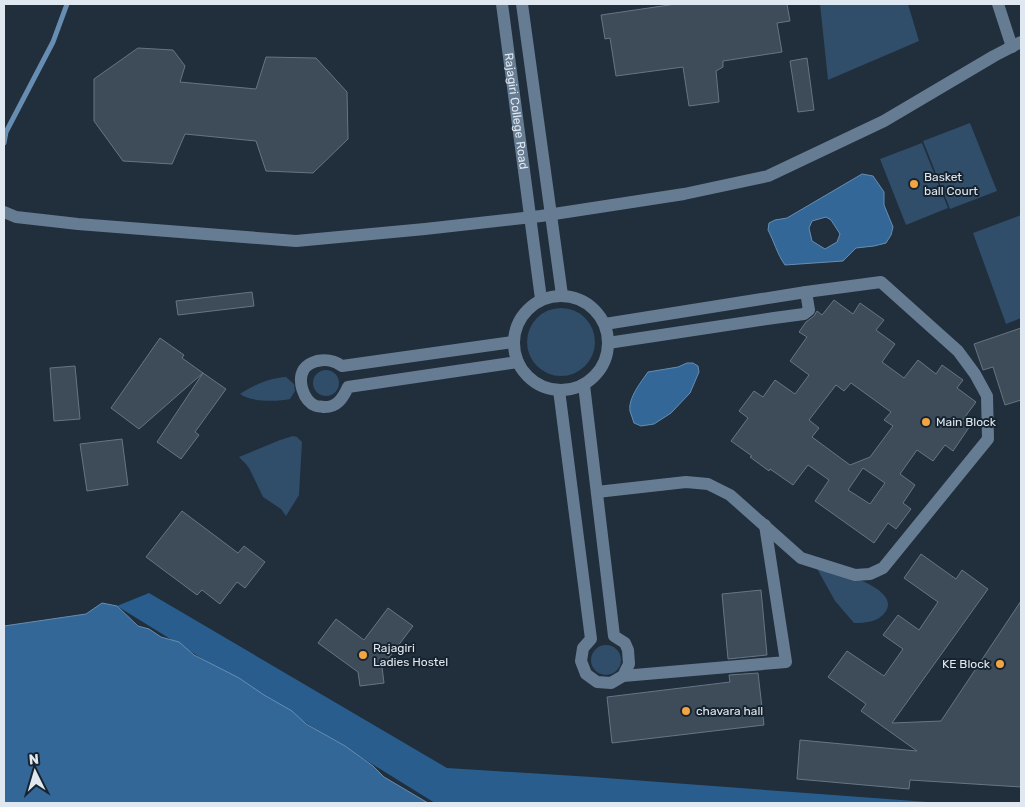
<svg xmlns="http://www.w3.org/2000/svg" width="1025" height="807" font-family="Rubik,sans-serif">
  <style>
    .green { fill: #304d6a }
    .forest { fill: #285d8d }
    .water { fill: #336798; stroke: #678eb2; fill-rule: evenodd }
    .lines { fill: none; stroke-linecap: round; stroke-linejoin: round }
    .stream { stroke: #678eb2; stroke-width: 5 }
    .building { fill: #3e4c5a; stroke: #667584; fill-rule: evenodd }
    .minor { stroke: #667c92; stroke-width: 12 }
    .poi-dot { fill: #f2a541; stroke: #172430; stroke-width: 2 }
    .labels { text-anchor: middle; stroke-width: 4; stroke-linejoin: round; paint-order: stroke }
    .street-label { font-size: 12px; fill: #dfe8f0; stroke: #172430 }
    .poi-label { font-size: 12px; fill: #dfe8f0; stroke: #172430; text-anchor: start }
  </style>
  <rect width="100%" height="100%" fill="#212e3b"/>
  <path class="green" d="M820,4H908L919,41L828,80Z
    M970,123L997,191L950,209L923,141Z
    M922,143L948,208L906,225L880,159Z
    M1021,215V318L1006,324L973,233Z
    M527 342a34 34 0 1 1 68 0a34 34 0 1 1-68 0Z
    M313 383a13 13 0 1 1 26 0a13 13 0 1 1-26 0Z
    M286,377L294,384L295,391L290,399C278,402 250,402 240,394C253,385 270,378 286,377Z
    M293,436L297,437L302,442L299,495L286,516L281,509L263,497L249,468L245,463L239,457L280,440Z
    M815,565C829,570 901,586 886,611C879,622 866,623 854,623L835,601Z
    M591 660a15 15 0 1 1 30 0a15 15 0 1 1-30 0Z"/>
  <path class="forest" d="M149,593L447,768L592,777L942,803H435L117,606Z"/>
  <path class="water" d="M862,174L873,176L884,192V205L893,227L891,235L886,243L874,246L856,248L843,261L785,265C777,254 774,241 768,230L769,223L775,220L787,218ZM826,217L831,220L840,234L837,242L825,249L812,241L809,228L812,221Z
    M687,363H693L698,366L699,372L690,393L671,413L654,424L641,426L634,423C633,419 631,415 630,411C628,398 641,382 648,372L678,367Z
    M102,603L117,606L138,626L149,629L161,637L179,642L194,655L239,678L264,695L292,711L306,724L345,746L373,766L384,777L428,803H4V626L86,614Z"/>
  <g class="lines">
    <path class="stream" d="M4,143L6,132L53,42L67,4"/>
  </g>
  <path class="building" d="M676,4H787L790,21L777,23L782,52L723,61V67L716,71L719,102L689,106L683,67L616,76L610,38L605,39L601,15Z
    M138,48L173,50L185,66L180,82L256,89L266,57L316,58L347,92L348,139L313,173L266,171L256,141L185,134L172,164L123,161L94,121V79Z
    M807,58L814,110L798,112L790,61Z
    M252,292L254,306L178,315L176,301Z
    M834,300L853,314L860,303L884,320L876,330L895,344L882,362L904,378L918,360L936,374L942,365L963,380L957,388L976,402L962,421L970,426L953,451L945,445L933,461L917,450L900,474L915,485L903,503L911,509L896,529L888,523L874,543L815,501L829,480L808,465L793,485L770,469L769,471L750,457L752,456L731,441L748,418L739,411L754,391L763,397L775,380L795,394L809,375L790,361L807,337L799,332L806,322L814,316L817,311L822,315ZM851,383L891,412L884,420L893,426L870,457L850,465L812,437L819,428L809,420L836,385L844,391ZM863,468L885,483L870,504L848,490Z
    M1021,328V400L1005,405L993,367L983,370L974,344Z
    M160,338L184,355L182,358L203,373L139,429L111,408Z
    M75,366L80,419L54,421L50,368Z
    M203,373L226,389L195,432L199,435L181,459L157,442Z
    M122,439L128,485L87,491L80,444Z
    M182,511L238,553L244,546L265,562L245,588L237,582L220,604L202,590L197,595L146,557Z
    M921,554L956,579L962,570L988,589L892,723L941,721L1021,601V787L910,780L909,789L797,779L800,740L917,751L861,711L866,704L828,677L847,651L884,676L903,649L883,635L898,615L919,630L938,602L904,578Z
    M761,590L767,655L728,659L722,594Z
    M388,608L413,626L382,667L384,683L360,686L358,672L318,643L336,619L364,640Z
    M758,673L764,725L612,743L607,697L730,682L729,675Z"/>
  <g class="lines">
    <g class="minor">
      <path id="s1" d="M502,4L541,299"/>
      <path d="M522,4L562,295"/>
      <path d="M998,4L1012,47"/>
      <path d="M4,212L16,217L78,224L296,241L425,229L541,216L684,194L768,176L884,121L994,56L1021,42"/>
      <circle cx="561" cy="343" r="47"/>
      <path d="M605,324L806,292L809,310L804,314L774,318L608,343"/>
      <path d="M513,342L342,366C334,360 327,359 317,361C313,362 307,365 304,369C297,380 303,401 316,406C318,407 321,406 323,407C337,408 343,398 348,387L518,362"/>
      <path d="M559,390L591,639L583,648L581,661L586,674L597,682L611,683L623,676L629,664L628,650L625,643L614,636L584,385"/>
      <path d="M597,492L686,482L708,484L730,495L801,558L855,575L870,574L883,568L988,439L987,396L975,374L958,351L881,282L806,292"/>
      <path d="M623,676L786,662L765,525"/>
    </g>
  </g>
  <g class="poi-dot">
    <circle cx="914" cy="184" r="5"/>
    <circle cx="926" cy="422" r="5"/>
    <circle cx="363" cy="655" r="5"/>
    <circle cx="1000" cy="664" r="5"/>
    <circle cx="686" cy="711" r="5"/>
  </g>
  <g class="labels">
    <g class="street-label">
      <text dy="4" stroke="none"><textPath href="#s1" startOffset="108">Rajagiri College Road</textPath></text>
    </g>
    <g class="poi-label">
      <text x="924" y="181">Basket<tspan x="924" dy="14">ball Court</tspan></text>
      <text x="936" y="426">Main Block</text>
      <text x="373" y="652">Rajagiri<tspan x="373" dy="14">Ladies Hostel</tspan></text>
      <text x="990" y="668" text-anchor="end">KE Block</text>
      <text x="696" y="715">chavara hall</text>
    </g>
  </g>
  <rect width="1025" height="807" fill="none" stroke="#dfe8f0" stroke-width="10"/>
  <g transform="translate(35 772) rotate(355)" stroke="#172430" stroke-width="4" paint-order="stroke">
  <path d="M0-4L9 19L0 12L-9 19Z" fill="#dfe8f0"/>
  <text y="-8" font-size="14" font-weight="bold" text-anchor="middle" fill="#dfe8f0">N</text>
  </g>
</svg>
